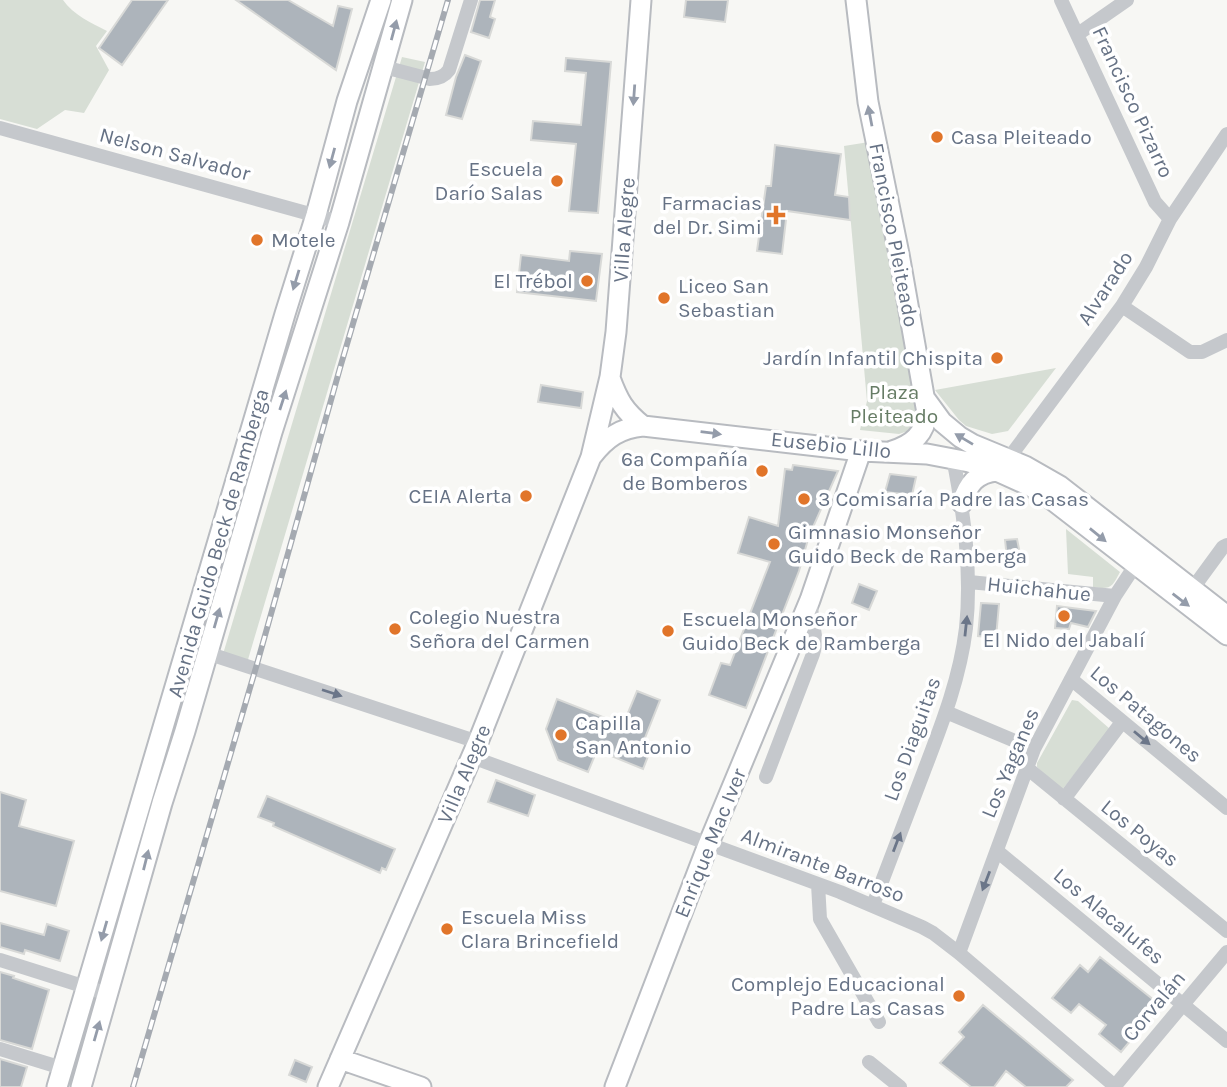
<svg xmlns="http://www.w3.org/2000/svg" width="1227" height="1087" font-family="Karla,sans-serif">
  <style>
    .green { fill: #d7ded5 }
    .building { fill: #adb4bb; stroke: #d8d9d7; stroke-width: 2 }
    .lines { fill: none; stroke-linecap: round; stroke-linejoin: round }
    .major-casing { stroke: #b8bbc0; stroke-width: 23 }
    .minor { stroke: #c5c8cc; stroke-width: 14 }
    .major { stroke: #fff; stroke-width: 19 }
    .rail-casing { stroke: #a5aab1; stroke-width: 6 }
    .rail { stroke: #fff; stroke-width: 3.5; stroke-dasharray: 10; stroke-linecap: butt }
    .oneway { fill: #949caa }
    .oneway2 { fill: #6b7689 }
    .poi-dot { fill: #e1752a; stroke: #fff; stroke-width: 2.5 }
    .labels { text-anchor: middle; stroke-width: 7; stroke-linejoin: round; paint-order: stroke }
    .street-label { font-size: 21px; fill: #667285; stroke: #fff }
    .poi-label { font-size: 21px; fill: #667285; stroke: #fff; text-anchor: start }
    .park-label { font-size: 21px; fill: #667c65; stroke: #fff }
  </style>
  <rect width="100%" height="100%" fill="#f7f7f4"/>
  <path class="green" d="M0,0H63C73,15 92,23 107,31L96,46L109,70L84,113L65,110L37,129L0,119Z
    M402,57L425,62L247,663L223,654Z
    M869,142L921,413L911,430L899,434L860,430L867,401L844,146Z
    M1056,368L1008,431L992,434L966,426L959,420L935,390Z
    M1066,529L1120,572C1112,587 1111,590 1093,587V577L1068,574Z
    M1072,700L1078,701L1110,729L1062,790L1037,767V763Z"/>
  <path class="building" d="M132,0H168L122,65L99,48Z
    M236,0H288L333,26L338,6L352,9L336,70Z
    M480,0H495L490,17L495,19L489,38L471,32Z
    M686,0H728L725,22L684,17Z
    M465,55L481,61L462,119L446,115L456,77Z
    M566,58L611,62L598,213L569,211L576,144L531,140L533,121L581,125L586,73L565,71Z
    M775,145L841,154L835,195L849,197L850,220L787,211L782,254L757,251L766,186H771Z
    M570,251L602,254L596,301L517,292L521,255L569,261Z
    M541,385L583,392L581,408L538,402Z
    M793,465L838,471L809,536L799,571L746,708L709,695L721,663L730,665L770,562L738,553L749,517L778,526L785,469L792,470Z
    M890,474L916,477L912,495L885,492Z
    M1017,539L1021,559L1007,558L1005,540Z
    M859,584L877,591L869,610L852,603Z
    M981,603L999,604L996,638L978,636Z
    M1057,606L1072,608L1096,611L1088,627L1071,623L1069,629L1055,628Z
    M637,691L660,700L643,743L652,746L643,769L597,750L588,772L558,760L546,729L557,699L623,725Z
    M496,780L535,795L528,816L488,802Z
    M0,792L26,800L19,826L74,841L56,906L0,891Z
    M267,796L395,849L386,870L382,868L380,873L273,826L274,823L258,817Z
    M0,923L44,935L47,924L69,931L60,961L25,950L24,954L0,947Z
    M1100,957L1160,1005L1121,1052L1099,1034L1106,1025L1079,1004L1071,1013L1052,998L1080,965L1088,972Z
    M0,972L14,976L13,978L49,990L32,1049L0,1040Z
    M983,1005L1073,1080L1066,1087H1026L1006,1071L994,1087H971L940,1063L964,1037L959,1032Z
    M0,1059L27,1067L21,1087H0Z
    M295,1060L312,1067L306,1082L289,1075Z"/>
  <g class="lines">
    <g class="major-casing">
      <path id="major" d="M856,0L868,102L899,254L927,413C925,434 912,445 892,451
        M610,378C618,400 624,411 643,426
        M926,400L942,422L960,437L972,444L1025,466L1060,486L1227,616
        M592,456C606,438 620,428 643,426L861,451L927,454L969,462L997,471L1030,486L1051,499L1227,635
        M962,503C968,484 976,473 997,471
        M340,1059L421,1087
        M57,1087L285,314L316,215L347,101L381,0
        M81,1087L162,803L185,731L272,432L339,222L402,0
        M328,1087L478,742L591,457L610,377L616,332L641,0
        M615,1087L708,845L810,600L861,451"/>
    </g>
    <path class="minor" d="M1061,0L1155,202L1170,219
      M1078,34L1127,0
      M384,67L430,79C438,79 444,77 449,70L471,0
      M0,128L339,222
      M1122,306L1190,352H1202L1227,340
      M1009,458L1122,306L1146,267L1170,219L1227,134
      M969,582L1115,596
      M1193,588L1223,547L1227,545
      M207,653L478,742
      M1071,679L1227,808
      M946,712L1034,749
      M472,757L840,892L922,927L933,933L959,953L1116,1087
      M1027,768L1227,931
      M766,777L813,654L816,643L810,601
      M1064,799L1122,722
      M997,851L1227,1041
      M818,884L820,919L879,1022
      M873,905C890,861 907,816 924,771C942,724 960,678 966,628C972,572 964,514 953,458
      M959,953L1034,749L1115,596L1140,558
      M0,960L108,994
      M0,1049L62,1068
      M869,1062L900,1087
      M1114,1087L1227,952"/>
    <use href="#major" class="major"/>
    <g class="rail-casing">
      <path id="rail" d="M133,1087L257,664L340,368L448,0"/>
    </g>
    <use href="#rail" class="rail"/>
  </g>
  <defs><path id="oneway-solid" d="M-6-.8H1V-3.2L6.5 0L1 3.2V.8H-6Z" transform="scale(1.75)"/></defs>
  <g class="oneway">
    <use href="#oneway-solid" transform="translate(394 30) rotate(-75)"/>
    <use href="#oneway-solid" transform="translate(634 95) rotate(94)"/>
    <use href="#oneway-solid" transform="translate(870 116) rotate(-101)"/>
    <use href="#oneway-solid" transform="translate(332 158) rotate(105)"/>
    <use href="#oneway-solid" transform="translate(296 280) rotate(107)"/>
    <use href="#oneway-solid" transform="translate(283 400) rotate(-72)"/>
    <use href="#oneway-solid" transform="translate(711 433) rotate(7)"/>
    <use href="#oneway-solid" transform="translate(964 439) rotate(-149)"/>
    <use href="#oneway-solid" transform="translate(1098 535) rotate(39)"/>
    <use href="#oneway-solid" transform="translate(1181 600) rotate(37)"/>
    <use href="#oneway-solid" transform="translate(217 618) rotate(-74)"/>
    <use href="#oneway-solid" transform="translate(146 860) rotate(-76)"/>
    <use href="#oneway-solid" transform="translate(104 931) rotate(106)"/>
    <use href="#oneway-solid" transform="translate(97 1031) rotate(-74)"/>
  </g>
  <g class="oneway2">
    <use href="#oneway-solid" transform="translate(966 626) rotate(-84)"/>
    <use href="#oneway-solid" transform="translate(332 693) rotate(18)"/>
    <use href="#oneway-solid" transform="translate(1142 738) rotate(40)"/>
    <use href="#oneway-solid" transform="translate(897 842) rotate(-69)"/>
    <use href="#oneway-solid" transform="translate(986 881) rotate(111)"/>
  </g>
  <g class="poi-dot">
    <circle cx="937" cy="137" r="7"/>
    <circle cx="557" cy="181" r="7"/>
    <path d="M772.5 204.5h7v7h7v7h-7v7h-7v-7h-7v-7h7z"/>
    <circle cx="257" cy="240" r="7"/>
    <circle cx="587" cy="281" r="7"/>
    <circle cx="664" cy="298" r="7"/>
    <circle cx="997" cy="358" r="7"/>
    <circle cx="762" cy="471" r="7"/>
    <circle cx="526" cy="496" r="7"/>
    <circle cx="804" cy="499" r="7"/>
    <circle cx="774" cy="544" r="7"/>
    <circle cx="1064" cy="616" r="7"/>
    <circle cx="395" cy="629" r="7"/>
    <circle cx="668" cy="631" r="7"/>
    <circle cx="561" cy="735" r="7"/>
    <circle cx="447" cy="929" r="7"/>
    <circle cx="959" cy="996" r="7"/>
  </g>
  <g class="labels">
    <g class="street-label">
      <text transform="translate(1133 102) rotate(65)" y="7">Francisco Pizarro</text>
      <text transform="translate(175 154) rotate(15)" y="7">Nelson Salvador</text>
      <text transform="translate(624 230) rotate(-86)" y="7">Villa Alegre</text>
      <text transform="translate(894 235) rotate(79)" y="7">Francisco Pleiteado</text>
      <text transform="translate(1105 288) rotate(-57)" y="7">Alvarado</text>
      <text transform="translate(831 445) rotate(6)" y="7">Eusebio Lillo</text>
      <text transform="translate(218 543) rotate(-74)" y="7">Avenida Guido Beck de Ramberga</text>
      <text transform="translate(1039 589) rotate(6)" y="7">Huichahue</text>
      <text transform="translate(1146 714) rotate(40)" y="7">Los Patagones</text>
      <text transform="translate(912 739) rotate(-70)" y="7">Los Diaguitas</text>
      <text transform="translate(1010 763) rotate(-67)" y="7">Los Yaganes</text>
      <text transform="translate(464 774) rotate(-67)" y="7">Villa Alegre</text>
      <text transform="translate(1140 833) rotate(39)" y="7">Los Poyas</text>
      <text transform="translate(710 843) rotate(-68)" y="7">Enrique Mac Iver</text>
      <text transform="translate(823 865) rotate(21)" y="7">Almirante Barroso</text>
      <text transform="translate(1109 916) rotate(40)" y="7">Los Alacalufes</text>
      <text transform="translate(1154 1006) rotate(-50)" y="7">Corvalán</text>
    </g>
    <g class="poi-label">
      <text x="951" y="144">Casa Pleiteado</text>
      <text x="543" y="176" text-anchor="end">Escuela<tspan x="543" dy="24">Darío Salas</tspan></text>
      <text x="762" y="210" text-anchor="end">Farmacias<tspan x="762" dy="24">del Dr. Simi</tspan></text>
      <text x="271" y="247">Motele</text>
      <text x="573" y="288" text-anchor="end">El Trébol</text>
      <text x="678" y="293">Liceo San<tspan x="678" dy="24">Sebastian</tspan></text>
      <text x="983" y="365" text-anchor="end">Jardín Infantil Chispita</text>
      <text x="748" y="466" text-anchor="end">6ª Compañía<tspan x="748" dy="24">de Bomberos</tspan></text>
      <text x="512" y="503" text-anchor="end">CEIA Alerta</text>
      <text x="818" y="506">3 Comisaría Padre las Casas</text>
      <text x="788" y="539">Gimnasio Monseñor<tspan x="788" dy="24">Guido Beck de Ramberga</tspan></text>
      <text x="409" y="624">Colegio Nuestra<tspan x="409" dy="24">Señora del Carmen</tspan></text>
      <text x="682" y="626">Escuela Monseñor<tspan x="682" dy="24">Guido Beck de Ramberga</tspan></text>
      <text x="1064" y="647" text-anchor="middle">El Nido del Jabalí</text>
      <text x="575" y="730">Capilla<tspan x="575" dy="24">San Antonio</tspan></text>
      <text x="461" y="924">Escuela Miss<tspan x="461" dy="24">Clara Brincefield</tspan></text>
      <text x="945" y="991" text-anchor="end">Complejo Educacional<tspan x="945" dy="24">Padre Las Casas</tspan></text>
    </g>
    <g class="park-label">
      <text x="894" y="399">Plaza<tspan x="894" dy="24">Pleiteado</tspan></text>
    </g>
  </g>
</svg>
